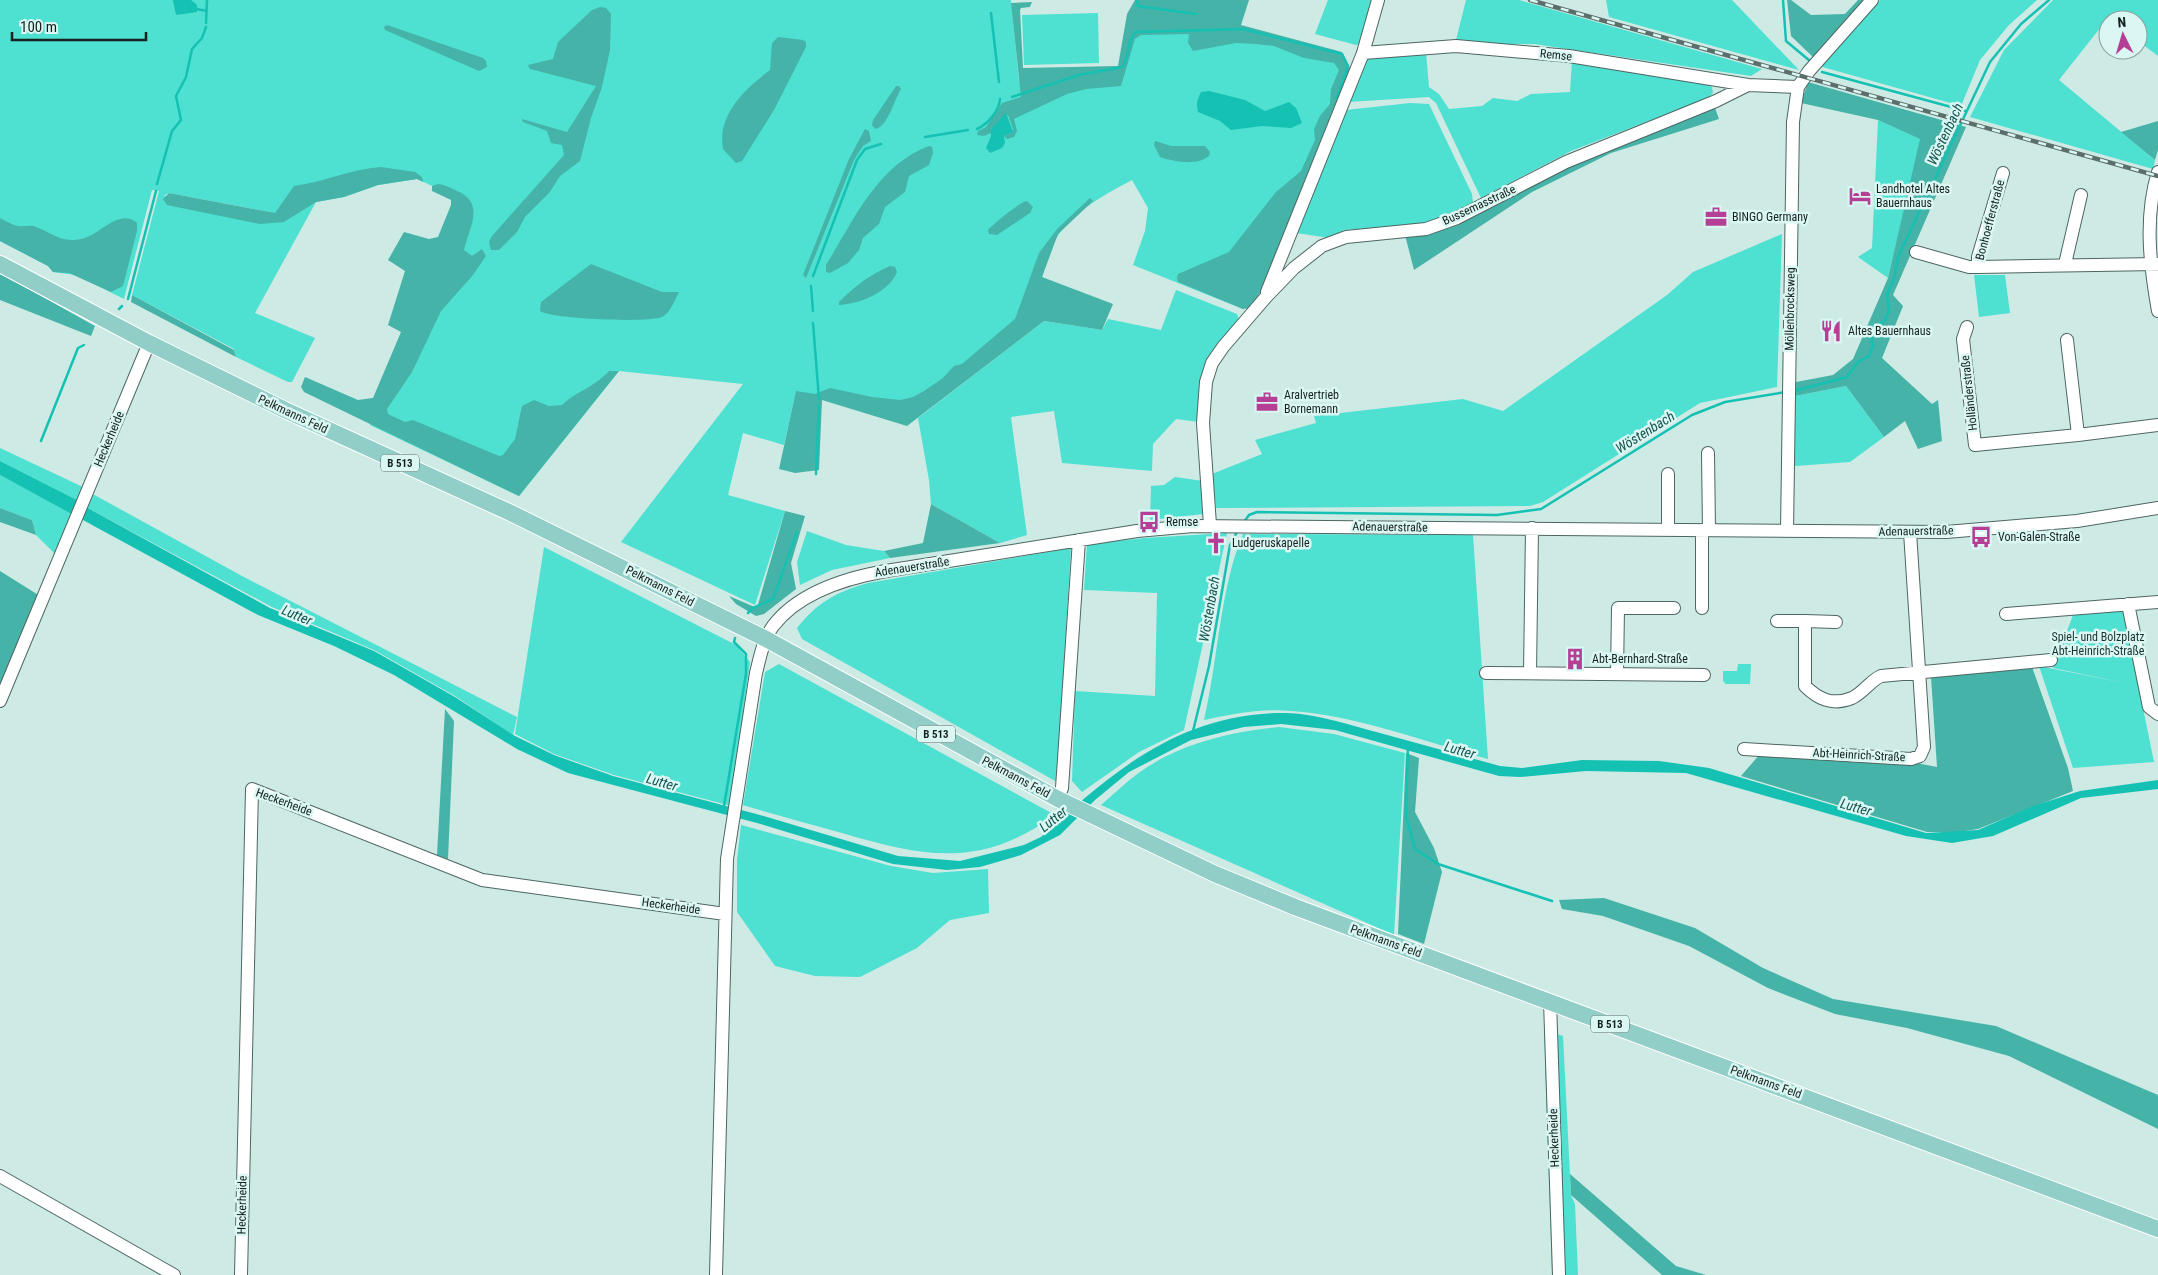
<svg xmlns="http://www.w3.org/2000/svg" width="2158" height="1275" font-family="'Roboto Condensed',sans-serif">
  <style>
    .green { fill: #4ee0d1; fill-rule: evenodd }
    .forest { fill: #45b3a7 }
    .water { fill: #14c1b3 }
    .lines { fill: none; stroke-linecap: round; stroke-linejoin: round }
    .stream { stroke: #14c1b3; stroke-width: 2.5 }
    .minor-casing { stroke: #4d6662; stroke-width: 14 }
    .major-casing { stroke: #fff; stroke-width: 18 }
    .minor { stroke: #fff; stroke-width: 12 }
    .major { stroke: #92cec8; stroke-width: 16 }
    .rail-casing { stroke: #5c6e6b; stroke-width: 4.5 }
    .rail { stroke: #daf7f3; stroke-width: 2.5; stroke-dasharray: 8; stroke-linecap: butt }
    .labels { text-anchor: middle; stroke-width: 5; stroke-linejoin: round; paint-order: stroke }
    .shield { fill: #daf7f3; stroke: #51615f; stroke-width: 1 }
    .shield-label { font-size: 11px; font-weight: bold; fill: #16211f }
    .street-label { font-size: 12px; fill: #16211f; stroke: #daf7f3 }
    .poi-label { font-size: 12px; fill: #16211f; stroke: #daf7f3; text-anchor: start }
    .park-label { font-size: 12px; fill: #19322f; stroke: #daf7f3 }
    .water-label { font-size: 14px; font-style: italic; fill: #14524c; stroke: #daf7f3 }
  </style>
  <rect width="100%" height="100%" fill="#cdeae5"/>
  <path class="green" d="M0,0H1011L1019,81L1116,71L1138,34L1243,31L1340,56L1338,104L1243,309L1133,265L1145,231L1148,208L1132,180C1106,194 1077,209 1059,234C1046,252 1040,286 1037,307L905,421L796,392L784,445L743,433L728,495L785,511L755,605L621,542L743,384L619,371L519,496L370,425L463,200L417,179L378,185L344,197L316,202L255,313L315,338L292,382H288L236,357L234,349L132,295L159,191L152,190L124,299L76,275L53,272L48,266L0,241ZM169,193L275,213L164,196Z
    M1328,0H1375L1363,43L1356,45L1315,34Z
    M1466,0H1519L1762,69L1751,76L1534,44H1455Z
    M1606,0H1732L1799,70L1609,17Z
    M1880,0H2037L2009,25L1980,60L1961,106L1819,66Z
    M2053,0H2158V56L2138,41V20H2111L2108,18L2059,80L2155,160L2153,169L1970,117L2004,50Z
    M1098,13L1099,63L1024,65L1022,15Z
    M1426,52L1429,87L1439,94L1449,109L1482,106L1493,98L1517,101L1531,94L1570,92L1572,60L1705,81L1712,87L1713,93L1708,98L1571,151L1481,198L1436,103L1429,97L1348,102L1366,59Z
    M1410,103L1429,104L1472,194L1473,203L1424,224L1344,230L1330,238L1296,233L1346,110Z
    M1878,120L1921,139L1888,278L1858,257L1872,248Z
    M1782,234L1777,387L1700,403L1543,502L1530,506L1216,508L1212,474L1262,454L1255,440L1316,423L1314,416L1463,399L1503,411L1667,295L1693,272Z
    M2005,275L2010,313L1979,317L1974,275Z
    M1176,290L1237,314L1239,320L1219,343L1199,422L1176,419L1153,444L1152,471L1062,463L1054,411L1011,417L1027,535L1000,543L931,504L929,480L918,418L1044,321L1102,330L1108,319L1161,330Z
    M1846,386L1884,437L1850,462L1795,466V396Z
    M0,448L85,488L79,501L0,461Z
    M0,475L74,514L56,555L36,535L32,520L0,508Z
    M1175,477L1203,481L1205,503L1203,514L1150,520L1151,486L1164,485Z
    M89,492L242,576L517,717L513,735L455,696L374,650L272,607L86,507Z
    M807,531L846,545L884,551L890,558L832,570L800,585L797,562Z
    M1227,533L1184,730L1139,752L1082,792L1072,781L1075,691L1155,696L1157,593L1084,590L1087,544L1145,538Z
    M1243,534L1473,535L1488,759C1426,742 1355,715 1291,711C1262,708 1232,714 1204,720C1218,660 1220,588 1243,534Z
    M544,547L736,645L750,662L731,806L614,775L554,754L515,734Z
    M1071,548L1057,782L802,639L797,628C818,602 836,592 868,583Z
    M2123,610L2154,762L2073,768L2039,666L2129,684L2053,668L2073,615Z
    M779,664L1055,815C980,869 924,857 842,833C809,824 776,815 743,805L765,672Z
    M1738,664H1751L1750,684H1726L1723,681V671H1737Z
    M1279,727L1334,734L1405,753L1394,935L1101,805C1114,794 1126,782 1140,772C1181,743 1230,732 1279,727Z
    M741,825L891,866L933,873L988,869L989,913L950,920L917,948L860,977L815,976L775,966L737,912V860Z
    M1544,1030L1563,1036L1571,1195L1575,1204L1578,1275H1552Z"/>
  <path class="forest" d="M1135,0H1249L1241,25L1342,52L1350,68L1261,291L1250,308L1243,309L1178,282L1177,278L1178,274L1229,252L1276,192L1301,171L1315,140L1314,129L1320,116L1330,104L1331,89L1339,70L1334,63L1304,58L1274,46L1256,44L1236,43L1193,51L1188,43L1189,34L1141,35L1135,39L1121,86L1086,89L1067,94L1014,119L1017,131L1014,137L1007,139L1004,136L1011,133L1013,129L1008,115L991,129V133L984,136L977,135L978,131L986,127L1002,103L1021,97L1011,3L1032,2L1030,7L1021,8L1020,10L1023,68L1118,66L1127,14Z
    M1787,0H1791L1811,15L1845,14L1858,0H1869L1813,57L1791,36Z
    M600,7L606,8L611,14L610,50L602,87L591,118L580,161L560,176L550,192L525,217L517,232L499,250H491L489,242L492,236L564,155L562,145L551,143L547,131L523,122L522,119L567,132L596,86L530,69L528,65L553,59L558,42L592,10Z
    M387,25L483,58L486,61L487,67L479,71L385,30L384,27Z
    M778,37L803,40L806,42V47L774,110L742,161L736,163L723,149C717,114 745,89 770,70L772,43Z
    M1808,82L1966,127L1893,295L1903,306L1882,358L1932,404L1938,400L1942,441L1918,449L1905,421L1884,437L1846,386L1795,396L1796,382L1833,375L1853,359L1888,278L1920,139L1878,120L1801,103Z
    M896,86H899L901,89C894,100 888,127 875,129L872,125L873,120Z
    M1714,105L1719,119L1611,153L1532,192L1414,270L1405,235Z
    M2158,121V150L2155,160L2121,132Z
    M865,129L869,131L871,141L863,146L854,160L806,278L803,275L849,159Z
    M1155,141L1171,146H1205L1210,152L1209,156C1197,166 1175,162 1160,157L1154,145Z
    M929,146L932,147L933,153L929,165L909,176L905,192L885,207L879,224L863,238L859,250L848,263L830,273L826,272V265C853,222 877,165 929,146Z
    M381,167L415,172L422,177L423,182L417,179L378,185L344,197L316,202L284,222L260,224L167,205L163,199L169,193L275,213L294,186C324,182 351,169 381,167Z
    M438,184C445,185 451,188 457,191C486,203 469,228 464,250L472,256L482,249L486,256L473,275L441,311L412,372L387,409L388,414L405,422L413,420L499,456L503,455L515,439L522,406L534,400L549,406L562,405C578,390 592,389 609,371H619L519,496L304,392L301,387L305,377L358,400L373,398L401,332L388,325L405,271L388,260L404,232L429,239L438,237L451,205V200L432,191V186Z
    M1090,198L1093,201L1058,234L1042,277L1113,304L1102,330L1044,321L907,426L822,400L819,470L795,473L779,469L796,391L815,394L830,388L872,397L900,400L913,397L924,391L943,378L954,366L962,364L1015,319L1039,253L1057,229Z
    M1027,201L1033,207L1030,213L997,235L989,234L988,230C992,225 1021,201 1027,201Z
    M0,218C6,221 12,225 18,226C23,227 28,225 33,226C53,232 60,245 85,238C101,233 120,208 137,223V231L123,286L111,292L69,273L53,272L48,266L0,241Z
    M591,264L662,292H679C675,299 670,314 662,317C647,323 552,319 540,311L541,302Z
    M890,266L895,267L897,272C889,292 860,304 839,305V302C855,286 869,275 890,266Z
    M0,273L95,326L91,336L0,300Z
    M132,295L234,350L236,357L131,302Z
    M931,504L1000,543L890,558L884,551L923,543Z
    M0,508L32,520L36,535L0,522Z
    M785,511L805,516L791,563L796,589L764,614L756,616L736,604L729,596L757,608Z
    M0,571L40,596L0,696Z
    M2032,667L2068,768L2073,791L1978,829L1959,832H1927L1741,776L1760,754L1911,762L1937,767L1931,677Z
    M445,709L454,721L448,859L437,855Z
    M1406,753L1419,758L1415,812L1434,848L1442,872L1424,944L1398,934Z
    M1604,898L1695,928L1763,968L1833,999L1996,1026L2158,1095V1129L2009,1056L1907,1028L1835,1014L1768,988L1689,946L1603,916L1562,909L1559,900Z
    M1570,1174L1676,1266L1706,1275H1662L1571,1195Z"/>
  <path class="water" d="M173,0H191L197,5V12L176,15Z
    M1209,91L1245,100L1265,111L1289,102L1296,108L1302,123L1291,128L1262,126L1231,130L1220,121L1198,112C1196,104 1197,100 1201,92Z
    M1006,113L1013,132L1004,136L1005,143L1002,148L990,153L986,148L991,136V129Z
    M0,461L79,501L86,507L270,608L374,651L455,697L515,736L554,755L613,776L760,815L898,856L960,861L1024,845L1041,837C1114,770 1182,712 1287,713C1318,714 1350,725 1380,733C1420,744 1460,755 1500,766L1522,768L1582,760L1659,761L1709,768L1926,833L1978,830L2033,806L2080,791L2158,780V789L2081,798L1993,836L1952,843L1906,836L1686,773L1586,771L1520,777L1499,776L1335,730L1281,724L1244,727L1191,740L1129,772L1095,800L1060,835L1021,855L980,867L947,870L893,864L757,823L568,773L517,749L394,675L334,646L258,615L0,475Z"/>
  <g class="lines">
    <path class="stream" d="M1137,0L1138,6L1196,14
      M1783,0L1786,41L1810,61
      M197,9L207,11
      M991,13L999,82
      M206,23L207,0
      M1822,72L1966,111
      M1012,97L1079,75L1122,67C1130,57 1127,39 1136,32L1243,29L1342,54L1348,66L1337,98
      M977,129C988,124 999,111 1000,99
      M925,137L968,130
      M157,184L172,131L181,120L176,96L186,77L192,49L202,38L206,27
      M813,276L857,160L865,149L881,144
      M811,286L813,311
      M128,299L156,191
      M119,309L122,306
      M813,323L819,399
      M1794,391L1847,377L1858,362L1869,356L1873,346L1871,336L1874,329L1885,320L1889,311L1887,294L1894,279L1898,257L1990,62L2021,24L2049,0
      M41,441L78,348L84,345
      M816,474L819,406
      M1244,522L1249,515L1257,512L1497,515L1541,509L1692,415L1725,402L1786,392
      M748,613L753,608L773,599L797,532
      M1193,731L1209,666L1230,545L1238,530
      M1408,747L1406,815L1415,849L1438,864L1552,901
      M724,806L746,674V654L734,642L735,638"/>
    <g class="minor-casing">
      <path id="minor" d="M1363,53L1456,46L1569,56L1748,85L1798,87
        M2158,172C2144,217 2150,266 2158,311
        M2003,173L1978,257V267L2158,264
        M1916,252L1969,267H1978
        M2065,264L2081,195
        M1267,292L1363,53L1378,0
        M1967,327L1963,339L1975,445L2078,435L2067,340
        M2078,435L2158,425
        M1708,453L1709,530
        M1210,525L1203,423L1206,382L1212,363L1223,347L1266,297L1294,268L1322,246L1346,237L1426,229L1457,218L1566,162L1716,101L1748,85
        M1668,529V474
        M1787,531L1793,122L1798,87L1809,71L1872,0
        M2128,604L2149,707L2158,714
        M1702,608V530
        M2006,614L2158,602
        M1777,621H1805V686C1818,699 1832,706 1852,698C1863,693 1870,681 1881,676L2051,660
        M1805,621L1836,622
        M1486,673L1704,675
        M1530,673L1532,528
        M1617,674L1618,608H1674
        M0,701L149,343
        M1744,749L1911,759L1920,756L1924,747L1910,532
        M1058,799L1062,788L1079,540
        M1550,1001L1559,1275
        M0,1176L174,1275
        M241,1275L252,789L482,880L725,914
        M716,1275L727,859L756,673C760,657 763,640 773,626C799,592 846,578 886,571L1137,531L1193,526L1946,532L2077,521L2158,508"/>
    </g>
    <g class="major-casing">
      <path id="major" d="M0,264L149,343L285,410L511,513L766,639L1058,799L1215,874L1295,907L2158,1229"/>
    </g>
    <use href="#minor" class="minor"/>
    <use href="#major" class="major"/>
    <g class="rail-casing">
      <path id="rail" d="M1530,0L2158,176"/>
    </g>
    <use href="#rail" class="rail"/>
  </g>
  <defs>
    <g id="hotel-bare" transform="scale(1.725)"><path d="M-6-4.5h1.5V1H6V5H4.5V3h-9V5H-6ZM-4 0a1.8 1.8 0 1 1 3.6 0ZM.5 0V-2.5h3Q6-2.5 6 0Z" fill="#b63f96" stroke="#daf7f3" stroke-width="2.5" paint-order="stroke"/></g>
    <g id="office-bare" transform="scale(1.725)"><path d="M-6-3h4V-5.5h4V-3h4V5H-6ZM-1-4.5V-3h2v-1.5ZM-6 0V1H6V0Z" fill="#b63f96" stroke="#daf7f3" stroke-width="2.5" paint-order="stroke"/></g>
    <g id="restaurant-bare" transform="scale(1.725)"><path d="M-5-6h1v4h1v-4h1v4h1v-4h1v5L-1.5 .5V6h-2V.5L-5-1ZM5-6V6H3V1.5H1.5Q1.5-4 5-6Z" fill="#b63f96" stroke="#daf7f3" stroke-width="2.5" paint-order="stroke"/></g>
    <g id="bus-bare" transform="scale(1.725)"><path d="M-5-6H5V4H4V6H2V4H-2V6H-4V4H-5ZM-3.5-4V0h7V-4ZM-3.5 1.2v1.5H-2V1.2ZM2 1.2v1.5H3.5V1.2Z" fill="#b63f96" stroke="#daf7f3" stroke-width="2.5" paint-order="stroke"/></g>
    <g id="church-bare" transform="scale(1.725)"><path d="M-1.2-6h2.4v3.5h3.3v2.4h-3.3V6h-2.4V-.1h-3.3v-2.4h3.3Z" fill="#b63f96" stroke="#daf7f3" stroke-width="2.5" paint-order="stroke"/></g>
    <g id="building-bare" transform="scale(1.725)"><path d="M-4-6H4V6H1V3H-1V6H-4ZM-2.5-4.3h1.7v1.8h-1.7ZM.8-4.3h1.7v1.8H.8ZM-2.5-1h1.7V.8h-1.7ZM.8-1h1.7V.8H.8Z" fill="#b63f96" stroke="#daf7f3" stroke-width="2.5" paint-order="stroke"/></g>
  </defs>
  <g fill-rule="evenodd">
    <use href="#hotel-bare" x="1860" y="196"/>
    <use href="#office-bare" x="1716" y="217"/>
    <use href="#restaurant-bare" x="1831" y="331"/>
    <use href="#office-bare" x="1267" y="402"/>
    <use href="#bus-bare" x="1149" y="522"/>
    <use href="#bus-bare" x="1981" y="537"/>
    <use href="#church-bare" x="1216" y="543"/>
    <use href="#building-bare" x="1575" y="659"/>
  </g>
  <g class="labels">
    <g class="shield">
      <rect x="381" y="454.5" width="38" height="17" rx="4"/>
      <rect x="917" y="725.5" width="38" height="17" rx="4"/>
      <rect x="1591" y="1015.5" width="38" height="17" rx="4"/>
    </g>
    <g class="shield-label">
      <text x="400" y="467">B 513</text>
      <text x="936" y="738">B 513</text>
      <text x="1610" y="1028">B 513</text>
    </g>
    <g class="street-label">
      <text transform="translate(1556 55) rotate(6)" y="4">Remse</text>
      <text transform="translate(1479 205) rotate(-25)" y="4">Bussemasstraße</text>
      <text transform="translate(1990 220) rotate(-75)" y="4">Bonhoefferstraße</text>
      <text transform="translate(1790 309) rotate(-89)" y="4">Möllenbrocksweg</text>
      <text transform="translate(1969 393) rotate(-96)" y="4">Holländerstraße</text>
      <text transform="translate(293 414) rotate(25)" y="4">Pelkmanns Feld</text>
      <text transform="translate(109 439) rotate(-67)" y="4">Heckerheide</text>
      <text transform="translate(1390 527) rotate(1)" y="4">Adenauerstraße</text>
      <text transform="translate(1916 531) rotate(-1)" y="4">Adenauerstraße</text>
      <text transform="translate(912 567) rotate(-9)" y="4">Adenauerstraße</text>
      <text transform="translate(660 586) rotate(27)" y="4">Pelkmanns Feld</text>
      <text transform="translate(1859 755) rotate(3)" y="4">Abt-Heinrich-Straße</text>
      <text transform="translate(1016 777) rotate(28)" y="4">Pelkmanns Feld</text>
      <text transform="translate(284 802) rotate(20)" y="4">Heckerheide</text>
      <text transform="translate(671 906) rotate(8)" y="4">Heckerheide</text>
      <text transform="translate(1386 941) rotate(20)" y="4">Pelkmanns Feld</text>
      <text transform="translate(1766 1082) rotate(20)" y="4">Pelkmanns Feld</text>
      <text transform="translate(1554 1138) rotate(-92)" y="4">Heckerheide</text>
      <text transform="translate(242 1205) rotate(-89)" y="4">Heckerheide</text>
    </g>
    <g class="poi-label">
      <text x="1876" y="193">Landhotel Altes<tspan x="1876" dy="14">Bauernhaus</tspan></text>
      <text x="1732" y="221">BINGO Germany</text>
      <text x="1848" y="335">Altes Bauernhaus</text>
      <text x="1284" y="399">Aralvertrieb<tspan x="1284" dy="14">Bornemann</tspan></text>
      <text x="1166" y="526">Remse</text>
      <text x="1998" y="541">Von-Galen-Straße</text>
      <text x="1232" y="547">Ludgeruskapelle</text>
      <text x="1592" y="663">Abt-Bernhard-Straße</text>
    </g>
    <g class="park-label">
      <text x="2098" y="641">Spiel- und Bolzplatz<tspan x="2098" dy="14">Abt-Heinrich-Straße</tspan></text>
    </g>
    <g class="water-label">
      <text transform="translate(1945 134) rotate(-65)" y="5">Wöstenbach</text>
      <text transform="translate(1645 432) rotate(-32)" y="5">Wöstenbach</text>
      <text transform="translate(1209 609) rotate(-80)" y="5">Wöstenbach</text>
      <text transform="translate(297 615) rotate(23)" y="5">Lutter</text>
      <text transform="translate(1460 750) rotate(16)" y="5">Lutter</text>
      <text transform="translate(662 782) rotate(16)" y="5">Lutter</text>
      <text transform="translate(1856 807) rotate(16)" y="5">Lutter</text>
      <text transform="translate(1053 819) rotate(-39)" y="5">Lutter</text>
    </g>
  </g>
  <g transform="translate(2123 35) rotate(355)"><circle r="24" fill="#daf7f3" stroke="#8ca19e"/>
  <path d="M0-4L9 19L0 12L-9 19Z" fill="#b63f96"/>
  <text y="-8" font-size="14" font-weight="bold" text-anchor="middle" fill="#16211f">N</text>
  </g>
  <path d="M12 32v8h134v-8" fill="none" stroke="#16211f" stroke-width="2.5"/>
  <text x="20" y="32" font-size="15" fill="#16211f" stroke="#daf7f3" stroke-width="4" paint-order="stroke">100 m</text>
</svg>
